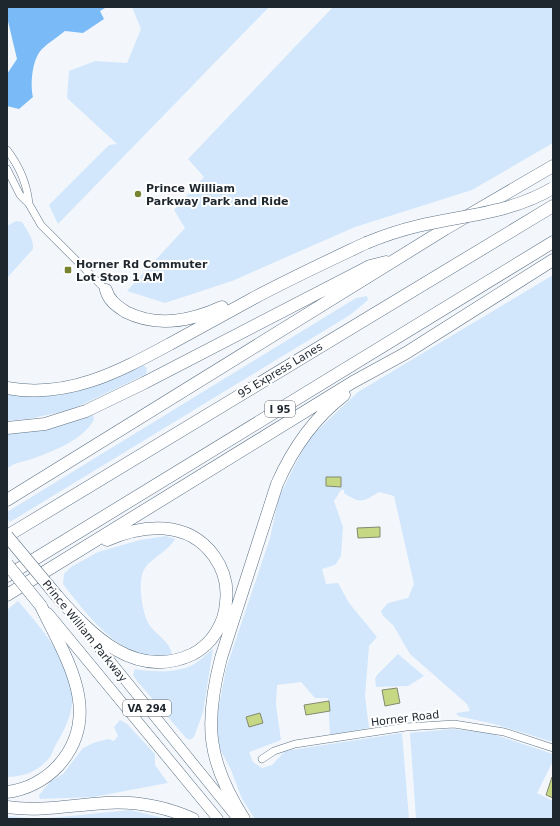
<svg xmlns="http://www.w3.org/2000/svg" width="560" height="826" font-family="'DejaVu Sans',sans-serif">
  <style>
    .green { fill: #d2e7fb }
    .water { fill: #7abbf7 }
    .building { fill: #c7d885; stroke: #83896f }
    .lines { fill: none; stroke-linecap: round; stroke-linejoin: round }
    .street-casing { stroke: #5d7184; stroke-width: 8 }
    .primary-casing { stroke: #5d7184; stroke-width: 11 }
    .highway-casing { stroke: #5d7184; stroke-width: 13 }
    .street { stroke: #fff; stroke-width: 7 }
    .primary { stroke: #fff; stroke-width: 10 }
    .highway { stroke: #fff; stroke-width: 12 }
    .highway-bridge-casing { stroke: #5d7184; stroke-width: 13; stroke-linecap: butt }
    .highway-bridge { stroke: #fff; stroke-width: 12 }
    .poi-dot { fill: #778533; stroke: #fff; stroke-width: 1.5 }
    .labels { text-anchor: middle; stroke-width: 4; stroke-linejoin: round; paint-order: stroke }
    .shield { fill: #fff; stroke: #62676d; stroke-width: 1 }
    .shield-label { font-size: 10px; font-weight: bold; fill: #1e262e }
    .poi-label { font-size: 11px; font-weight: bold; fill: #1e262e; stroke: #fff; text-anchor: start }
    .street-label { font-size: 11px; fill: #1e262e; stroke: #fff }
  </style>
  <rect width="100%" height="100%" fill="#f3f7fc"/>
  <path class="green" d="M132,7H269L58,224L49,205L109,145L117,144L67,98L69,71L95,61L127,63L141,29Z
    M333,7H553V143L472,190L355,227L232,281L165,303L127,291L185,228L174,210L204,177L188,159Z
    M16,221L22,222C27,231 34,238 33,249L7,278V226Z
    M553,275V742L494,724L458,716L456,713L470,711L467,704L410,654L393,625L383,616L381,611L388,603L408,598L414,584L394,496L379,492C363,502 360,504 344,493V490H341L334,501L343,527L341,556L335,565L322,569L326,584L338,583L349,603L377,637L369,646L365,696L369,728L330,735L328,698H315L301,682L277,685L276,705L281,740L249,752L253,762L262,768L272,765L285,751L402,733L409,819H255L242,799L231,770L220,749L217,733L218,711L226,669L270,538L279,497L308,439L358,392Z
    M367,296L368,300L350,315L10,522L7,518V512L356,298Z
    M143,365L147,368L146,374L71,410L28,419L7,421V391L27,394L30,397C75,396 103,384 143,365Z
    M86,415H93L94,420C82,441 51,452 29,460C21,462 13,463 7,469V431Z
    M166,536L175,539C167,553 148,559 143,572C138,583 142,616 150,626C157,635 170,642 172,654C128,670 86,614 63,584L64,574L71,567L98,552L140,540Z
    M18,601C37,623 73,664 73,695C72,715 65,730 55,746C53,750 52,754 50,757C39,771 24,777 7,777V610Z
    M213,649L203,712L194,737L190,740L186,738L137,681L133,675L135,669C153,672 174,673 191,666C199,662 206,654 213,649Z
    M398,654L424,676L408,686L376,687L375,679L377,675Z
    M120,720L127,724L155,754V765L168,783L93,797L40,799L39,795L51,781L63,774L83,748L93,743L108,739L114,741L118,736L114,727Z
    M452,729L490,733L553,754V761L537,793L553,801V819H416L410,733Z
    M130,810L168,819H7V816L40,819Z"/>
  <path class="water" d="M7,7L105,8L100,11L104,19L83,33L65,31C58,37 49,42 42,49C32,59 30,84 33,97L19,109L7,106C7,94 9,85 7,74L17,59L7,17Z"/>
  <path class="building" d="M326,477H341V487L326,486Z
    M380,527V537L358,538L357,528Z
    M397,688L400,703L385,706L382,690Z
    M329,701L330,711L306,715L304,705Z
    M260,713L263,723L249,727L246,717Z
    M552,777H553V798L546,795Z"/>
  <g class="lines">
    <g class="street-casing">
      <path id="street" d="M7,150C20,167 27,183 29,204
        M7,169L20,195L29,204L41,225L106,290
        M262,759L274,751L295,744L406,727L454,724L504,732L553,748"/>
    </g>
    <g class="primary-casing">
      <path id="primary" d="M48,613L218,819
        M84,629L238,819"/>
    </g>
    <g class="highway-casing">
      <path id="highway" d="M106,290C109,301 117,306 126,312C158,328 191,321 222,307
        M7,388C68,399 118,372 170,344C197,329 225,314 252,299C289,279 328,261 366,243
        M7,428L45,424L86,411L144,383L370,266L386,262
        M7,500L445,229L553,166
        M7,536L553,206
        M7,576L553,242
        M7,595L353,382L406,353L553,260
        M57,596C92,636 136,681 193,654C212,644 225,623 226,602C228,586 224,570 214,556C188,520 144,524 107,540
        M7,792C26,790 45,780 58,766C105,714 65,657 41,606
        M7,807C40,812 72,805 105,803C135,801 166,807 193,819
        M244,819C207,761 204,724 221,658L277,484C292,450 314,418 344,395"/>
    </g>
    <use href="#street" class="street"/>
    <use href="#primary" class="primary"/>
    <use href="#highway" class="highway"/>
    <g class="highway-bridge-casing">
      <path id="highway-bridge" d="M366,243C383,236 401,230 418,226C465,215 511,213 553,188
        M7,536L57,596
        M7,564L41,606"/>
    </g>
    <use href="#highway-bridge" class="highway-bridge"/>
  </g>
  <g class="poi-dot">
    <circle cx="138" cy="194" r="4"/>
    <rect x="64" y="266" width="8" height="8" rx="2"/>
  </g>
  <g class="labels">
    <g class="shield">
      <rect x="265" y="401" width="30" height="16" rx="3"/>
      <rect x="123" y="700" width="48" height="16" rx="3"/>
    </g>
    <g class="shield-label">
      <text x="280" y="413">I 95</text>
      <text x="147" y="712">VA 294</text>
    </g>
    <g class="poi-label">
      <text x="146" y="192">Prince William<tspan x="146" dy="13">Parkway Park and Ride</tspan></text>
      <text x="76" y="268">Horner Rd Commuter<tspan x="76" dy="13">Lot Stop 1 AM</tspan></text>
    </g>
    <g class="street-label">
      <text transform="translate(280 370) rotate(-31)" y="4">95 Express Lanes</text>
      <text transform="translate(85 631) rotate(51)" y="4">Prince William Parkway</text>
      <text transform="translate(405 718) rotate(-7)" y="4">Horner Road</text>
    </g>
  </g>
  <rect width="560" height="826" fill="none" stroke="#1e262e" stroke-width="16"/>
</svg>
